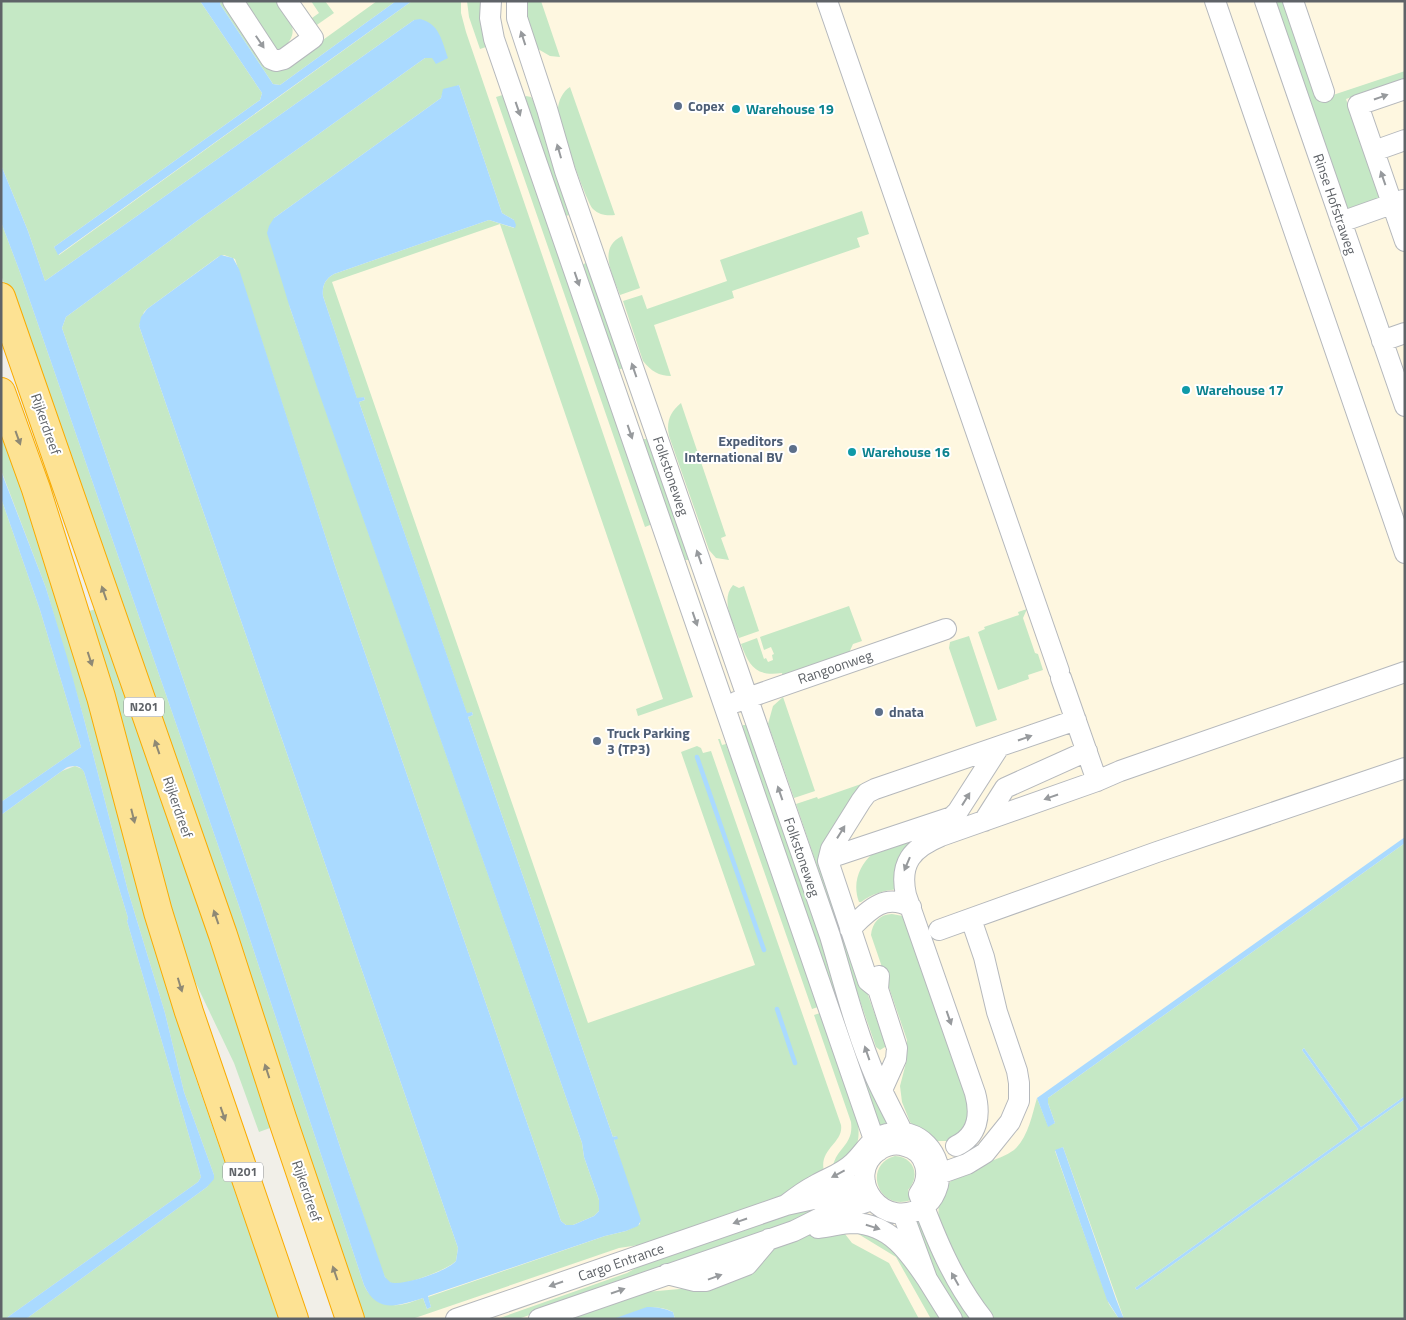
<svg xmlns="http://www.w3.org/2000/svg" width="1406" height="1320" font-family="'Titillium Web',sans-serif">
  <style>
    .commercial { fill: #fef7e0 }
    .green { fill: #c5e8c5 }
    .water { fill: #aadaff }
    .lines { fill: none; stroke-linecap: round; stroke-linejoin: round }
    .stream { stroke: #aadaff; stroke-width: 4.5 }
    .minor-casing { stroke: #b5b8bc; stroke-width: 22 }
    .highway-casing { stroke: #f9ab00; stroke-width: 30 }
    .minor { stroke: #fff; stroke-width: 20 }
    .highway { stroke: #fde293; stroke-width: 28 }
    .oneway { fill: #979a9d }
    .oneway2 { fill: #8e8975 }
    .service-dot { fill: #5c6f8a; stroke: #fff; stroke-width: 2 }
    .culture-dot { fill: #0f9aa8; stroke: #fff; stroke-width: 2 }
    .labels { text-anchor: middle; stroke-width: 4; stroke-linejoin: round; paint-order: stroke }
    .shield { fill: #fff; stroke: #8f9295; stroke-width: 1 }
    .shield-label { font-size: 12px; font-weight: bold; fill: #5f6368 }
    .service-label { font-size: 14px; font-weight: bold; fill: #4e5e75; stroke: #fff; text-anchor: start }
    .culture-label { font-size: 14px; font-weight: bold; fill: #0d838f; stroke: #fff; text-anchor: start }
    .street-label { font-size: 14px; fill: #5f6368; stroke: #fff }
  </style>
  <rect width="100%" height="100%" fill="#f1efe8"/>
  <path class="commercial" d="M1,1H1405V1319H399L344,1159L259,899L40,265L1,165Z"/>
  <path class="green" d="M1,1H200L262,93L260,100L54,247L59,255L412,1H461V13L466,32L693,697L638,716L636,709L663,699L500,224L332,282L588,1023L755,965L681,752L697,746L701,748L703,753L711,751L841,1125C844,1144 816,1149 825,1175L774,1200L652,1243L619,1248L412,1319H365L357,1307L226,900L207,846L202,838L1,275V222L21,275L239,906L364,1285C367,1292 370,1295 377,1299C393,1310 406,1304 423,1298L427,1309L431,1307L428,1297L605,1236L626,1231L640,1224L614,1140L617,1137V1136L613,1137L468,717L473,715L472,712L467,714L359,402L365,400L364,397L357,399L323,296C322,286 325,279 334,274L489,220L514,228V220L502,213L459,85L443,92L441,98L274,218L290,308L582,1143L584,1157L599,1200V1211L594,1216L573,1225H566L561,1221L336,569L235,259L224,255L218,257L147,309L144,312L139,326L458,1248L456,1261C449,1269 401,1288 391,1283C386,1281 384,1275 382,1271L344,1159L259,899L62,328L66,317L201,218L425,58H432L414,20L45,281L28,231L1,165Z
    M221,1H229L284,68L377,1H396L280,85L273,84L220,4Z
    M238,1H282C291,22 302,35 279,51L276,50Z
    M291,1H300L312,18L319,13L311,1H325L334,13L311,29Z
    M467,1H485L489,46L480,49L469,17Z
    M523,1H541L560,57L550,56L538,49L521,7Z
    M1275,1H1284L1318,100L1405,71V79L1346,99L1380,198L1347,209Z
    M570,87L615,215C607,216 599,215 593,209C586,201 558,121 558,110C558,101 563,91 570,87Z
    M506,94L655,523L645,527L496,97Z
    M526,96L531,97L533,100L571,208L570,215L565,216L524,98Z
    M862,211L869,234L857,238L860,247L732,291L734,298L654,325L671,376C659,376 651,371 643,361L623,301L642,295L647,309L727,281L720,260Z
    M622,236L640,288L620,295C613,276 597,248 622,236Z
    M587,262L623,368L621,369H618L581,266Z
    M681,403L726,536L721,538L729,560L716,558L709,550L669,436C666,422 670,412 681,403Z
    M1,418L124,813L130,862L142,907L184,1027L195,1076L279,1319H26L207,1187L214,1175L184,1092L165,1013L128,891L84,719L46,588L1,470Z
    M644,439H647L689,560H683L643,440Z
    M1,498L40,610L81,747L1,802Z
    M733,585L739,588L744,586L759,631L739,638C733,622 720,600 733,585Z
    M849,606L862,641L853,644L848,655L783,677L782,673C756,677 749,666 741,644L757,638L764,659L766,658L768,662L773,660L772,655L774,654L771,647L764,650L760,637Z
    M101,607L220,949L233,1012L270,1128L259,1132L234,1063L181,952L84,613Z
    M1027,609L1023,618L1035,653L1038,654L1043,670L1028,675L1029,679L998,690L978,632L985,629L984,627L1019,615L1018,612Z
    M969,636L997,720L976,727L949,648L950,642Z
    M783,697L815,791L794,798L768,724L773,706Z
    M743,725H748L888,1126L878,1129L741,729Z
    M718,739H720L722,745L726,744L728,750L730,749L734,764L858,1123C861,1149 853,1152 833,1166C837,1147 854,1145 851,1122L814,1015L820,1013L818,1007L812,1009Z
    M75,766L82,769L84,772L128,918L127,921L201,1177L198,1182L5,1319H1V815L62,771Z
    M864,783L823,849L829,885L885,1043V1047L880,1050L876,1047L833,923L836,922L796,804L817,797L818,799Z
    M926,833L898,889C883,891 873,893 861,902H859C852,883 859,866 873,853Z
    M1405,843V1096L1361,1127L1304,1048L1302,1050L1358,1129L1135,1288L1137,1290L1405,1099V1319H1124L1063,1147L1055,1151L1109,1304L1119,1319H993C972,1294 958,1270 947,1240C945,1233 941,1225 939,1218C936,1202 945,1184 958,1175C975,1163 998,1162 1014,1150C1028,1138 1032,1115 1037,1098L1048,1126L1055,1123L1048,1103V1098Z
    M892,914L903,916L972,1101L969,1127L949,1141H936L916,1129L910,1122L902,1102L900,1086L907,1059V1040L871,935C872,923 880,914 892,914Z
    M895,1156C914,1157 921,1176 908,1190L911,1200C878,1212 862,1165 895,1156Z
    M802,1208L836,1209L518,1319H497L627,1273L658,1256Z
    M920,1217L973,1319H961L935,1279L913,1220Z
    M826,1231L845,1234L852,1243L889,1263L919,1319H675L673,1312C647,1300 636,1316 612,1319C595,1320 577,1319 560,1319L635,1293L702,1287L774,1247L805,1235Z
    M867,1231L889,1242L943,1319H931L896,1257L855,1232Z"/>
  <path class="water" d="M200,1H221L220,4L273,84L280,85L396,1H412L58,255L54,247L260,100L262,93Z
    M420,19C439,23 442,41 448,58L436,64L432,58H425L201,218L66,317L62,328L259,899L344,1159L385,1277L390,1282C401,1287 448,1271 456,1261L458,1248L139,326L141,317L147,309L221,255L233,258L239,269L336,569L561,1221L566,1225H573L594,1216L599,1211V1200L584,1157L582,1143L318,390L290,308L267,233L269,226L274,218L441,98L443,89L459,85L502,213L514,220L516,225L515,228L489,220L334,274C325,279 322,286 323,296L357,398L364,397L365,400L359,402L467,713L472,712L473,715L468,717L613,1137L617,1136L618,1139L614,1140L641,1220L638,1226L626,1231L605,1236L428,1296L431,1307L427,1309L423,1298C398,1306 377,1314 364,1285L239,906L21,275L1,222V165L28,231L45,281L414,20Z
    M1,471L46,588L67,657L84,719L128,891L165,1013L184,1092L214,1175V1179L207,1187L26,1319H5L198,1182L201,1177L127,921L128,918L84,772C80,765 73,765 66,768L1,815V802L81,747L40,610L1,498Z
    M1405,837V843L1048,1098V1103L1055,1123L1048,1127L1037,1098Z
    M1304,1048L1361,1127L1405,1096V1099L1137,1290L1135,1288L1358,1129L1302,1050Z
    M1063,1147L1116,1299L1124,1319H1119L1107,1300L1055,1150Z
    M647,1307C656,1307 664,1308 673,1312L675,1319H613Z"/>
  <g class="lines">
    <path class="stream" d="M697,757L764,950
      M777,1009L795,1063"/>
    <g class="minor-casing">
      <path id="minor" d="M233,1L271,59L276,61L284,59L313,38L287,1
        M491,1L490,18L494,39L878,1151
        M517,1V18L547,109L565,171L830,936C844,983 856,1032 876,1078C884,1096 894,1114 903,1133
        M827,1L1059,671
        M1215,1L1405,553
        M1265,1L1405,406
        M1293,1L1324,92
        M1405,89L1358,105L1405,241
        M1374,151L1405,140
        M1341,222L1403,200
        M1382,341L1405,333
        M1061,678L1097,781
        M736,702L946,629
        M984,821L1005,788L1087,751
        M829,858L952,817L958,811L999,747
        M850,929C868,911 884,892 911,907
        M939,930L1157,852L1405,768
        M879,976L878,989L897,1048L896,1059L882,1090
        M878,989L868,981L828,861L831,849L861,801L867,793L875,789L1076,720
        M956,1146C978,1136 981,1115 975,1093L906,895C899,863 912,848 941,836L1097,781L1120,771L1405,672
        M939,1174L967,1164L985,1153L1010,1122L1019,1101V1083L1017,1071L997,1012L984,957L971,919
        M786,1205C795,1198 804,1191 814,1186C827,1178 842,1174 853,1163C865,1152 870,1138 887,1134C918,1125 945,1155 938,1185C936,1192 933,1199 927,1204C884,1237 841,1176 879,1150C887,1145 896,1143 905,1146C927,1151 932,1177 919,1194C936,1239 953,1281 983,1319
        M903,1214L927,1279L952,1319
        M818,1228C830,1227 842,1223 853,1223C890,1224 909,1252 927,1279
        M667,1274L695,1281H706L747,1265L769,1239
        M456,1319L786,1205L818,1198L865,1182
        M539,1319L794,1231L824,1216L872,1200"/>
    </g>
    <g class="highway-casing">
      <path id="highway" d="M1,297L223,935L282,1118L350,1319
        M1,392L36,489L101,697L158,912L189,1012L294,1319"/>
    </g>
    <use href="#minor" class="minor"/>
    <use href="#highway" class="highway"/>
  </g>
  <defs><path id="oneway-solid" d="M-6-.8H1V-3.2L6.5 0L1 3.2V.8H-6Z" transform="scale(1.25)"/></defs>
  <g class="oneway">
    <use href="#oneway-solid" transform="translate(523 38) rotate(-108)"/>
    <use href="#oneway-solid" transform="translate(260 42) rotate(56)"/>
    <use href="#oneway-solid" transform="translate(1381 97) rotate(-19)"/>
    <use href="#oneway-solid" transform="translate(518 109) rotate(71)"/>
    <use href="#oneway-solid" transform="translate(559 151) rotate(-106)"/>
    <use href="#oneway-solid" transform="translate(1383 178) rotate(-109)"/>
    <use href="#oneway-solid" transform="translate(577 279) rotate(71)"/>
    <use href="#oneway-solid" transform="translate(634 370) rotate(-109)"/>
    <use href="#oneway-solid" transform="translate(630 432) rotate(71)"/>
    <use href="#oneway-solid" transform="translate(699 557) rotate(-109)"/>
    <use href="#oneway-solid" transform="translate(695 619) rotate(71)"/>
    <use href="#oneway-solid" transform="translate(1025 738) rotate(-19)"/>
    <use href="#oneway-solid" transform="translate(780 793) rotate(-109)"/>
    <use href="#oneway-solid" transform="translate(1051 797) rotate(161)"/>
    <use href="#oneway-solid" transform="translate(966 799) rotate(-58)"/>
    <use href="#oneway-solid" transform="translate(841 832) rotate(-58)"/>
    <use href="#oneway-solid" transform="translate(907 864) rotate(113)"/>
    <use href="#oneway-solid" transform="translate(949 1018) rotate(71)"/>
    <use href="#oneway-solid" transform="translate(867 1053) rotate(-109)"/>
    <use href="#oneway-solid" transform="translate(838 1174) rotate(152)"/>
    <use href="#oneway-solid" transform="translate(740 1221) rotate(161)"/>
    <use href="#oneway-solid" transform="translate(873 1227) rotate(17)"/>
    <use href="#oneway-solid" transform="translate(715 1277) rotate(-20)"/>
    <use href="#oneway-solid" transform="translate(955 1279) rotate(-119)"/>
    <use href="#oneway-solid" transform="translate(556 1284) rotate(161)"/>
    <use href="#oneway-solid" transform="translate(618 1291) rotate(-19)"/>
  </g>
  <g class="oneway2">
    <use href="#oneway-solid" transform="translate(18 438) rotate(70)"/>
    <use href="#oneway-solid" transform="translate(104 593) rotate(-109)"/>
    <use href="#oneway-solid" transform="translate(90 659) rotate(72)"/>
    <use href="#oneway-solid" transform="translate(157 747) rotate(-109)"/>
    <use href="#oneway-solid" transform="translate(133 816) rotate(76)"/>
    <use href="#oneway-solid" transform="translate(216 917) rotate(-109)"/>
    <use href="#oneway-solid" transform="translate(180 985) rotate(73)"/>
    <use href="#oneway-solid" transform="translate(267 1071) rotate(-108)"/>
    <use href="#oneway-solid" transform="translate(223 1114) rotate(71)"/>
    <use href="#oneway-solid" transform="translate(335 1273) rotate(-109)"/>
  </g>
  <g class="service-dot">
    <circle cx="678" cy="106" r="5"/>
    <circle cx="793" cy="449" r="5"/>
    <circle cx="879" cy="712" r="5"/>
    <circle cx="597" cy="741" r="5"/>
  </g>
  <g class="culture-dot">
    <circle cx="736" cy="109" r="5"/>
    <circle cx="1186" cy="390" r="5"/>
    <circle cx="852" cy="452" r="5"/>
  </g>
  <g class="labels">
    <g class="shield">
      <rect x="124" y="697.5" width="40" height="19" rx="4"/>
      <rect x="223" y="1162.5" width="40" height="19" rx="4"/>
    </g>
    <g class="shield-label">
      <text x="144" y="711">N201</text>
      <text x="243" y="1176">N201</text>
    </g>
    <g class="service-label">
      <text x="688" y="111">Copex</text>
      <text x="783" y="446" text-anchor="end">Expeditors<tspan x="783" dy="16">International BV</tspan></text>
      <text x="889" y="717">dnata</text>
      <text x="607" y="738">Truck Parking<tspan x="607" dy="16">3 (TP3)</tspan></text>
    </g>
    <g class="culture-label">
      <text x="746" y="114">Warehouse 19</text>
      <text x="1196" y="395">Warehouse 17</text>
      <text x="862" y="457">Warehouse 16</text>
    </g>
    <g class="street-label">
      <text transform="translate(1335 204) rotate(71)" y="5">Rinse Hofstraweg</text>
      <text transform="translate(46 424) rotate(71)" y="5">Rijkerdreef</text>
      <text transform="translate(671 476) rotate(71)" y="5">Folkstoneweg</text>
      <text transform="translate(835 667) rotate(-19)" y="5">Rangoonweg</text>
      <text transform="translate(178 807) rotate(71)" y="5">Rijkerdreef</text>
      <text transform="translate(802 857) rotate(71)" y="5">Folkstoneweg</text>
      <text transform="translate(307 1191) rotate(71)" y="5">Rijkerdreef</text>
      <text transform="translate(621 1262) rotate(-19)" y="5">Cargo Entrance</text>
    </g>
  </g>
  <rect width="1406" height="1320" fill="none" stroke="#5f6368" stroke-width="5"/>
</svg>
